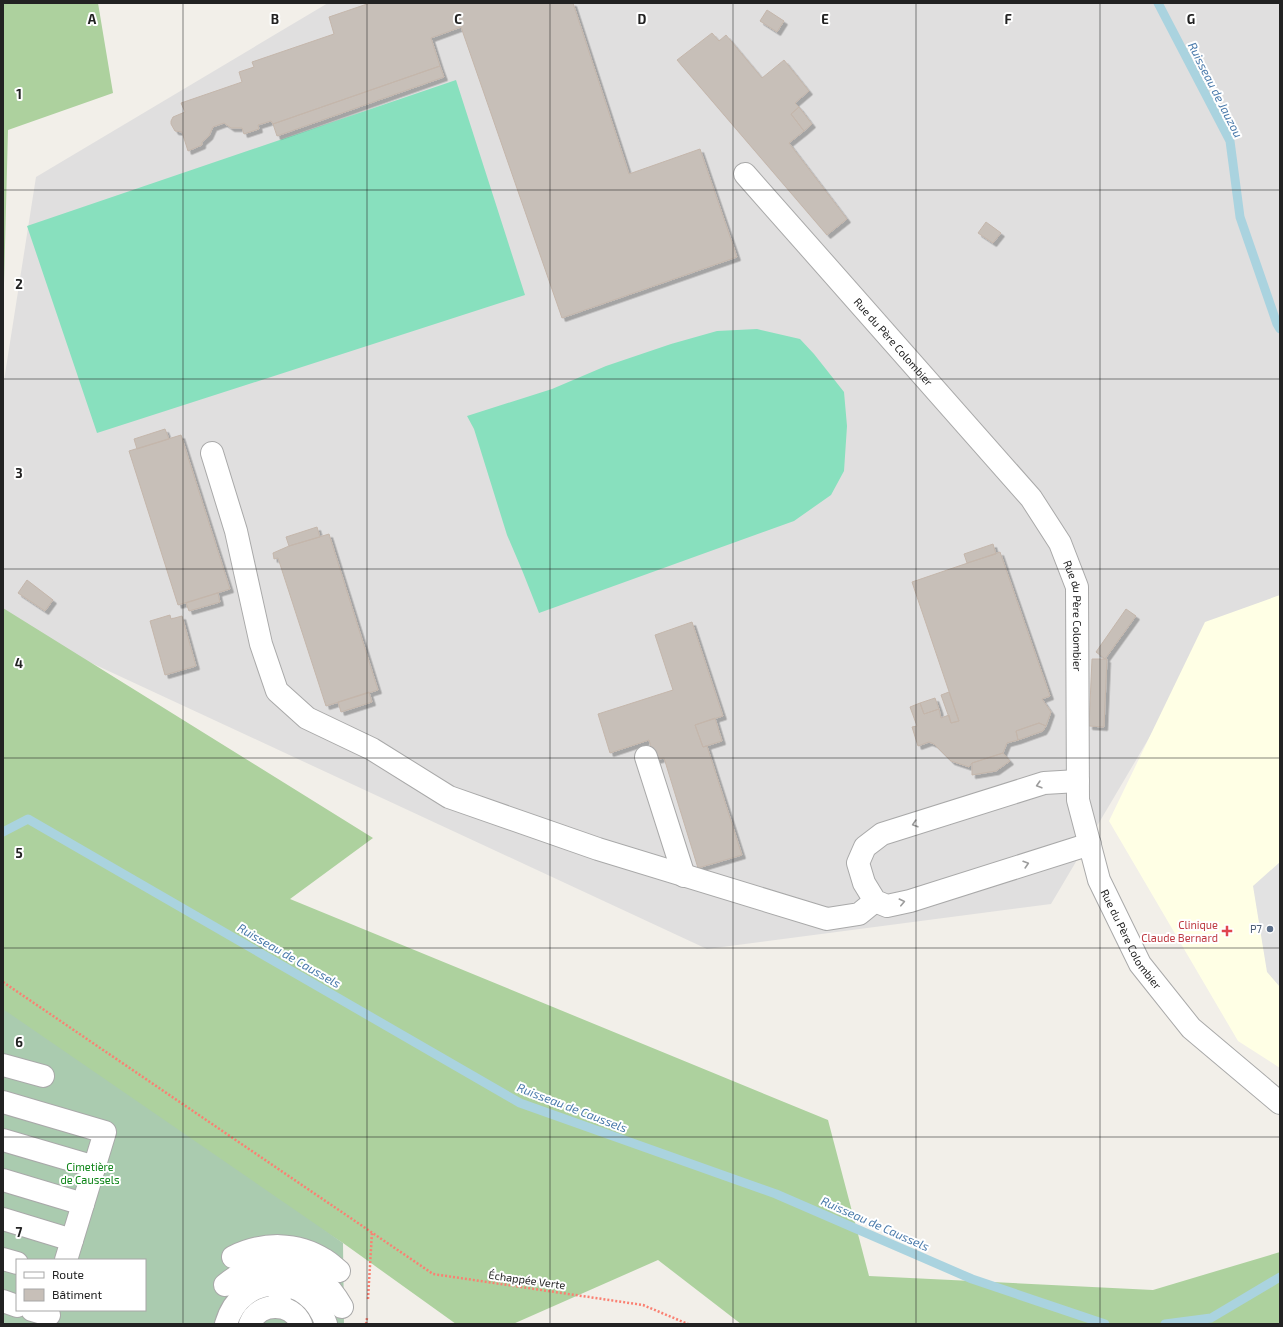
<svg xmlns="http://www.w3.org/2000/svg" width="1283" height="1327" font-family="'Exo 2',sans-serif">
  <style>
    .residential { fill: #e0dfdf }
    .education { fill: #ffffe5 }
    .forest { fill: #add19e }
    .cemetery { fill: #aacbaf; fill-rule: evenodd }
    .pitch { fill: #88e0be }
    .parking { fill: #e2e2e2 }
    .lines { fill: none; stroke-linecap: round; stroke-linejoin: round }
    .stream { stroke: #aad3df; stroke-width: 9 }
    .building { fill: #c7bfb8; stroke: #c4b6ab; filter: url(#shadow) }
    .minor-casing { stroke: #a9a9a9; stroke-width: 24 }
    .path { stroke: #fa8072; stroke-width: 2.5; stroke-dasharray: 2 2; stroke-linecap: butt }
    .minor { stroke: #fff; stroke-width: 22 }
    .oneway { stroke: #9c9c9c }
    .grid { fill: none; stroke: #222; stroke-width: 1; stroke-opacity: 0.55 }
    .service-dot { fill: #5c6f8a; stroke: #fff; stroke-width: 1.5 }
    .health-dot { fill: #e0444e; stroke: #fff; stroke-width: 1.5 }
    .labels { text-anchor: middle; stroke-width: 4; stroke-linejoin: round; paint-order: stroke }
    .street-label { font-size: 11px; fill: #222; stroke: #fff }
    .health-label { font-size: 11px; fill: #be3a42; stroke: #fff; text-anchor: end }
    .service-label { font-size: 11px; fill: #4e5e75; stroke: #fff; text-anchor: end }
    .park-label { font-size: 11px; fill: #0c8416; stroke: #fff }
    .water-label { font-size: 12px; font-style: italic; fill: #4a7aab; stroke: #fff }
    .grid-label { font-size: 13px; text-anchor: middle; font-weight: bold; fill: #222; stroke: #fff; stroke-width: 4; stroke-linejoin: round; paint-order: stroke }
  </style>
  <defs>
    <filter id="shadow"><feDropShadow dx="3.5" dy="3.5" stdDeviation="0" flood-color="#0004"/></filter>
  </defs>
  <rect width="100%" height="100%" fill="#f2efe9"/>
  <path class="residential" d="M328,3H1280V611L1214,628L1051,904L707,949L3,622V387L36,177Z"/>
  <path class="education" d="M1280,595V1068L1238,1041L1109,821L1205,622Z"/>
  <path class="forest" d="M3,3H98L113,93L8,130L3,322Z
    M3,608L373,838L290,899L828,1120L869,1276L1153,1290L1280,1252V1324H741L658,1260L513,1324H456L343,1243L3,1027Z"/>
  <path class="cemetery" d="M3,1009L343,1243L344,1324H3ZM17,1260H145V1310H17Z"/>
  <path class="pitch" d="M456,80L525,295L97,433L27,226Z
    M757,329L800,339L814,354L844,392L847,426L844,471L831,495L794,521L539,613L522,570L507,535L474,429L467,416L552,389L606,366L671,344L717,331Z"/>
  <path class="parking" d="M1280,862V987L1267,972L1253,886Z"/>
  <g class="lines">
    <path class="stream" d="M1158,3L1230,141L1240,217L1277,324L1280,329
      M3,832L28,819L520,1103L776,1194L972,1279L1105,1324
      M1165,1324L1211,1318L1280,1277"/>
  </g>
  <path class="building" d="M370,3H573L629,174L700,149L737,257L562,318L461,27L431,38L440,66L273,124L271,121L258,125L259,129L244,134L242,128H231L224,123L213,127L209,136L202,142V145L188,151L182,132L175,131L171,124V121L173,117L185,112L181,103L242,82L239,72L254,67L252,62L334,34L329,17Z
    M767,10L784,21L777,32L760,21Z
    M712,33L719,41L726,35L762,78L784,60L809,91L795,103L799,107L791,114L804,131L789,143L847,219L827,235L677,60Z
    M440,66L444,77L277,136L273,124Z
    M799,107L812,124L804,131L791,114Z
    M986,222L1001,233L993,243L978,233Z
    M165,429L169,439L137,449L134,439Z
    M181,435L230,589L178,605L129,451Z
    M317,527L320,537L289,546L286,537Z
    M329,534L378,690L326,706L278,558L274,559L273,553L289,546Z
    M993,544L996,554L967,563L964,554Z
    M1000,552L1050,696L1042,699L1051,712L1046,726L1039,723L1016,731L1018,740L1007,743L1003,753L972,763L969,767L951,761L934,744L929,742L918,746L912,727L917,726L910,707L920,703L924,714L939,709L941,718L949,715L951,723L959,721L912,582Z
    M27,580L53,600L45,611L18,593Z
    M218,593L220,602L189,611L186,603Z
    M1126,609L1136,616L1105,659L1096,652Z
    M170,615L171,619L182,616L196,666L165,675L150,621Z
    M692,622L723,716L695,725L703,747L707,746L742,855L698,868L664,758L655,760L649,740L610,753L598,714L673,690L655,635Z
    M1092,659H1107L1104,727L1089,726Z
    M369,692L372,702L341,712L338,702Z
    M949,692L959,721L951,723L941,695Z
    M935,698L939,709L924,714L920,703Z
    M715,718L722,741L703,747L695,725Z
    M1039,723L1046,726L1043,731L1018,740L1016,731Z
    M1003,753L1010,761L996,771L972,775V763Z"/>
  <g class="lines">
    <g class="minor-casing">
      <g id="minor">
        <path id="s1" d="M745,174L1031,498L1060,543L1077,587L1078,800L1099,880L1140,964L1191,1028L1280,1103"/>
        <path d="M212,453L236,531L261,644L277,691L307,718L372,749L449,797L598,849L827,919L859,914L875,901"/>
        <path d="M646,757L684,876"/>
        <path d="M1078,781L1044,783L882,834L865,847L858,863L864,883L875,901L887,906L910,901L1090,844"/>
        <path d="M3,1065L43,1076"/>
        <path d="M3,1102L105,1132L66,1260"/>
        <path d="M3,1140L95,1167"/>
        <path d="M3,1180L83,1204"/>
        <path d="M3,1219L72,1240"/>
        <path d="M233,1257C263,1242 297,1242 325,1260C330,1263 335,1268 339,1271"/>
        <path d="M3,1259L17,1263"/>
        <path d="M225,1285C268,1249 315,1259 342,1307"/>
        <path d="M3,1301L17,1306"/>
        <path d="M279,1307L282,1270"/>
        <path d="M32,1310L49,1315"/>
        <path d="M226,1324C241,1271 310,1271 326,1324"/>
        <path d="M250,1324C259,1301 292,1302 301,1324"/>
      </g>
    </g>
    <path class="path" d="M3,982L433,1274L643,1305L688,1324
      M368,1299L372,1232
      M366,1324L367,1318"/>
    <use href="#minor" class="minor"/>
  </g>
  <defs><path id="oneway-chevron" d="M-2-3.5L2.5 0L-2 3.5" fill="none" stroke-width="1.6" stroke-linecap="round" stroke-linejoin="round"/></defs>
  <g class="oneway">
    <use href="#oneway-chevron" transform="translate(1039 785) rotate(164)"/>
    <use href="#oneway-chevron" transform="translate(915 824) rotate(163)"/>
    <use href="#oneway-chevron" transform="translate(1026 864) rotate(-17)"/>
    <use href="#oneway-chevron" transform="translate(902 902) rotate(-13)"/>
  </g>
  <path class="grid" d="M183,3V1324M367,3V1324M550,3V1324M733,3V1324M916,3V1324M1100,3V1324M3,190H1280M3,379H1280M3,569H1280M3,758H1280M3,948H1280M3,1137H1280"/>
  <circle class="service-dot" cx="1270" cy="929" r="4"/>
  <path class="health-dot" d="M1225 925h4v4h4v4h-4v4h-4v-4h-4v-4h4z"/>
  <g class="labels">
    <g class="street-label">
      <text dy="4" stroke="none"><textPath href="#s1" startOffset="224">Rue du Père Colombier</textPath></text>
      <text dy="4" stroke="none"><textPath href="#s1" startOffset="561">Rue du Père Colombier</textPath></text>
      <text dy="4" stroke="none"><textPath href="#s1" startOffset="896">Rue du Père Colombier</textPath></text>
      <text transform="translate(527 1280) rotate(8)" y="4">Échappée Verte</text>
    </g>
    <g class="health-label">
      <text x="1218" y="929">Clinique<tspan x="1218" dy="13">Claude Bernard</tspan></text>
    </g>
    <g class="service-label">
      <text x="1262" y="933">P7</text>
    </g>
    <g class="park-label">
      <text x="90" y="1171">Cimetière<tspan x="90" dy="13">de Caussels</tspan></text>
    </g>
    <g class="water-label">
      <text transform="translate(1215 90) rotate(63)" y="4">Ruisseau de Jauzou</text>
      <text transform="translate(289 956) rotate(30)" y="4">Ruisseau de Caussels</text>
      <text transform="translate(572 1108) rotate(21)" y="4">Ruisseau de Caussels</text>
      <text transform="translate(875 1224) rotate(24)" y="4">Ruisseau de Caussels</text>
    </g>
  </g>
  <g class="grid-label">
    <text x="92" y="24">A</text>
    <text x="275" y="24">B</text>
    <text x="458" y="24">C</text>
    <text x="642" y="24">D</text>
    <text x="825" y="24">E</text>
    <text x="1008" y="24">F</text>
    <text x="1191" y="24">G</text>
    <text x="19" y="99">1</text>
    <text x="19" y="289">2</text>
    <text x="19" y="478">3</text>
    <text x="19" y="668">4</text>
    <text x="19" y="858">5</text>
    <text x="19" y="1047">6</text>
    <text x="19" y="1237">7</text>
  </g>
  <rect width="1283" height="1327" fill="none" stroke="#222222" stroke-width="8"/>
  <rect x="16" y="1259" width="130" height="52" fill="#ffffff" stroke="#a7a7a7"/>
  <rect x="24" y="1272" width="20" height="6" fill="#ffffff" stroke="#a7a7a7"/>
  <text x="52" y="1279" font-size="12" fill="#222222">Route</text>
  <rect x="24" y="1289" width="20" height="12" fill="#c7bfb8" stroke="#a7a7a7"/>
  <text x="52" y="1299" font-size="12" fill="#222222">Bâtiment</text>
</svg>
